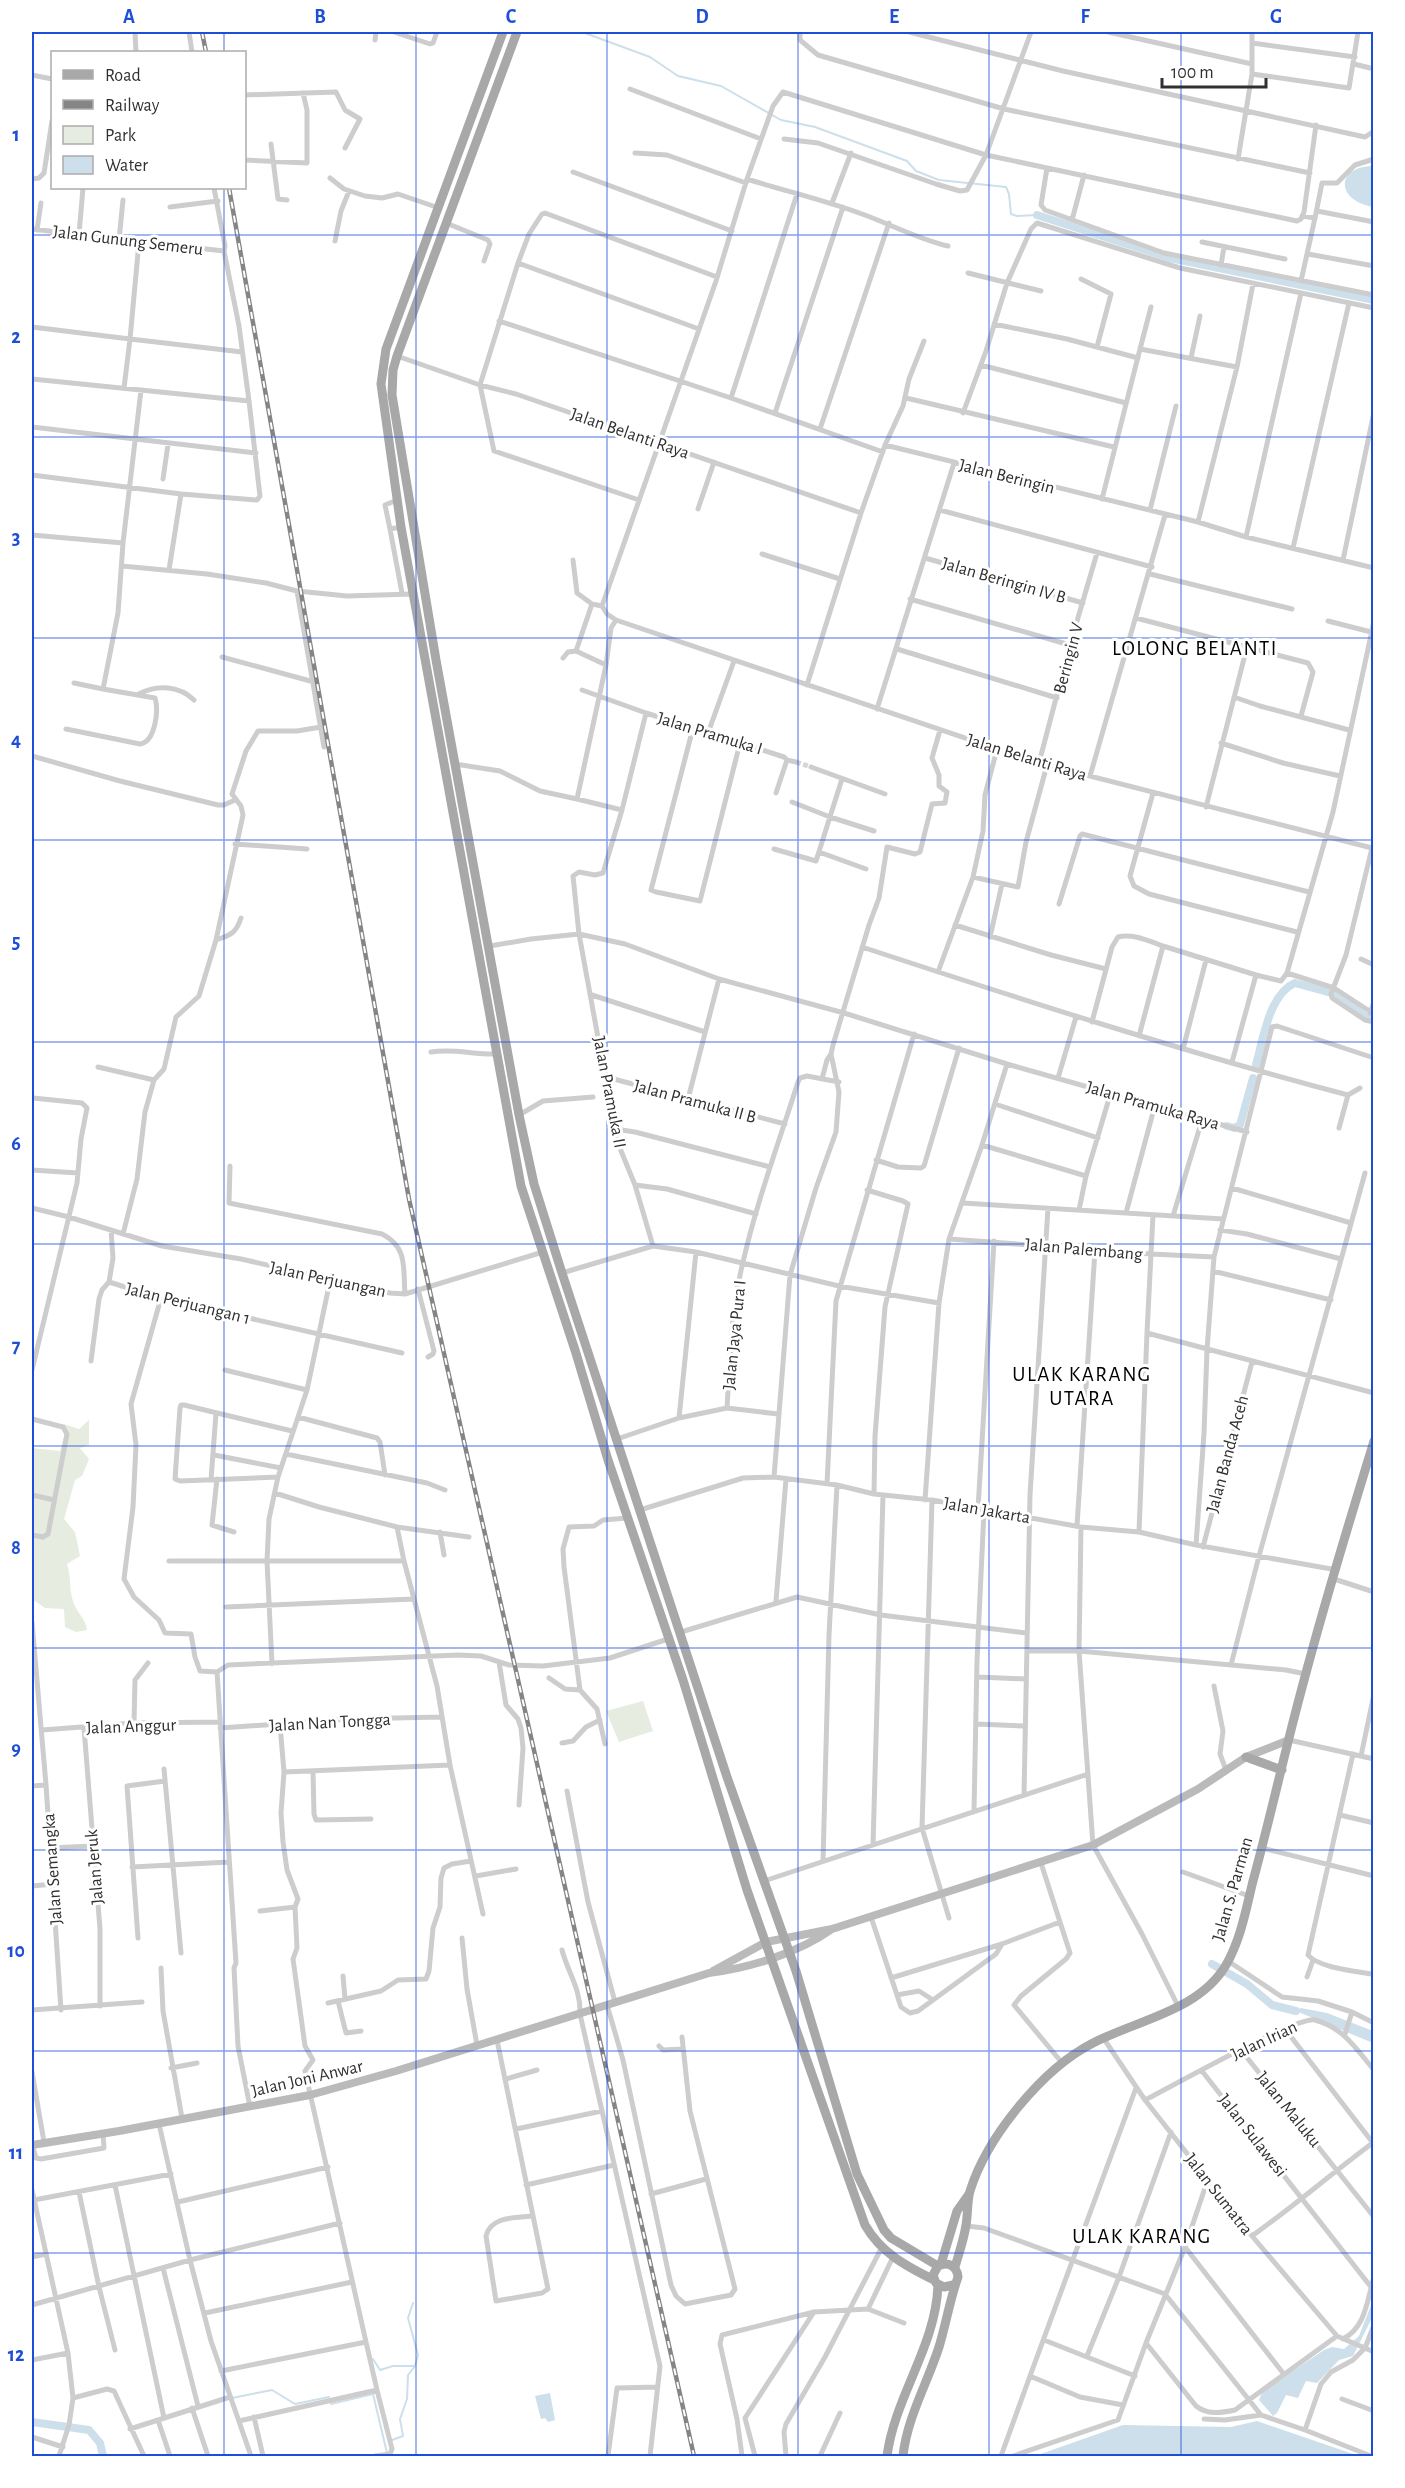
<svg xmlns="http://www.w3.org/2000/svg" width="1405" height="2488" font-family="'Alegreya Sans',sans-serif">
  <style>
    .green { fill: #e6ecdf }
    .water { fill: #cddfea }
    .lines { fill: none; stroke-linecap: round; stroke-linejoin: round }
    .stream { stroke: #cddfea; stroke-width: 2 }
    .canal { stroke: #cddfea; stroke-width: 8 }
    .street-tunnel { stroke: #d6d6d6; stroke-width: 5; stroke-dasharray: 5 2.5; stroke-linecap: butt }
    .street { stroke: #cdcdcd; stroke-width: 5 }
    .secondary { stroke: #bababa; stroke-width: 8 }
    .primary { stroke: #a8a8a8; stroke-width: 9 }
    .rail-casing { stroke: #858585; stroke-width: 4.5 }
    .rail { stroke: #fff; stroke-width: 2; stroke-dasharray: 7; stroke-linecap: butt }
    .grid { fill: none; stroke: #1d4ed8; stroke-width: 1.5; stroke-opacity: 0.55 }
    .labels { text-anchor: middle; stroke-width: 6; stroke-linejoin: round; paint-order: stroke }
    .street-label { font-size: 18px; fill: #303030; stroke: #fff }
    .quarter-label { font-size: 21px; letter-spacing: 1.5px; fill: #000; stroke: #fff }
    .neatline { fill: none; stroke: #1d4ed8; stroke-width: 2 }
    .grid-label { font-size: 20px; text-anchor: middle; font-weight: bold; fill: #1d4ed8 }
  </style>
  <rect width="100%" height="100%" fill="#fff"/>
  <path class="green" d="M89,1420V1445L80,1448L89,1459L82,1476L75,1480L64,1519L75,1532L80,1556L67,1564C72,1579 68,1594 76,1608C80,1616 86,1620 87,1630L76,1632L65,1627L64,1609L45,1608L32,1599V1448L60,1451L64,1437V1424L79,1429Z
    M643,1701L653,1731L619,1742L606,1711Z"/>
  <path class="water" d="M1373,166H1374L1373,207C1333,199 1338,166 1373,166Z
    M1301,2008L1327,2013L1373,2031V2043L1296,2011Z
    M1373,2300V2316L1353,2356L1339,2360L1317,2383L1306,2381L1298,2398L1286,2395L1277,2413L1273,2416L1259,2400L1262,2392L1324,2350L1332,2347L1344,2349L1359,2336Z
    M550,2393L555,2420L548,2422L545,2418L541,2419L535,2396Z
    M1257,2421L1359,2456H1035L1123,2425L1231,2427Z"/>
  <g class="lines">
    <path class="stream" d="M582,32L650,57L678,76L721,86L781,120L815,127L907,161L916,171L939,180L1006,187L1009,194L1011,214L1017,216L1037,215
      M373,2359L380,2370L393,2366H415
      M232,2398L272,2390L295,2404L329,2397
      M331,2404L373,2394L387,2453
      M392,2440L403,2436L400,2419L407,2399L408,2375L415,2366L418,2355L408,2318L413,2303"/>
    <path class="canal" d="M1037,215L1170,258L1374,300
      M1256,1065C1263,1040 1269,994 1295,983L1335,994L1366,1017L1374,1019
      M1227,1126L1234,1128L1240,1125L1253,1078
      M1212,1964L1247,1984L1272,2005L1296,2011
      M32,2422L89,2430L100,2443L103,2456"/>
    <path class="street-tunnel" d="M796,762L811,767"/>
    <path class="street" d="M135,32L136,52
      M189,32L192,52
      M394,32L430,44L433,43L437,32
      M800,32V40L818,55L1004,109L1310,173
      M909,32L1063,71L1365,137L1374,131
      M1108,32L1252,64
      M375,40L376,32
      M1252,43L1355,57
      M1354,64L1374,69
      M1252,74L1349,88L1358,32
      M32,75L52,79
      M630,89L761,139
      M244,95L336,92L345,110L360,119L345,148
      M784,139L818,143L936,184L960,191L967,190L986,155L1031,32
      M271,144L278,199L287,200
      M635,153L667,155L746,183
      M1238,159L1252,74V32
      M244,160L307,163V110L303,93
      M1047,168L1041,205L1045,210L1164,253L1374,295
      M573,172L732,231
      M330,178L344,189L365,196L382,198L398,194L439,208
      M32,179L39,178L44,173L52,121
      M747,179C785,191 824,200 862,214C890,224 918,239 948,246
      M832,203L851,153
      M170,207L218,201
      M1317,211L1374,222
      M1315,218L1322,183H1337L1355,165L1374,159
      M1072,220L1084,175
      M446,223L488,240L490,244L484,261
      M32,229L224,251
      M37,230L41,203
      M79,234L83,188
      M119,240L123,200
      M335,241L341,211L349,191
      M1202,242L1285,259
      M1308,254L1374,266
      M518,263L699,329
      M1221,265L1224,247
      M968,273L1041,291
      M1081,279L1111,294L1097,347
      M1301,281L1315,218L1302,216
      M499,321L731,398L883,452
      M994,324L1067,339L1138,358
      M32,327L130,339L139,242
      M1140,349L1151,307
      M397,356L480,385L516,394L861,513
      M1191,358L1200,316
      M981,365L1126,403
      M32,379L249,401L239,326L224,251L225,246L214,188
      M124,388L130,339L242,352
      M731,398L797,194
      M906,398L1114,447
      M775,413L843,207
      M963,413L986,351L1007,283L1031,229L1037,223L1180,268L1374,308
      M32,427L256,453
      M820,429L889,223
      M885,445L1198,522L1246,537L1374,568
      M32,475L181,494L257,500L260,496L249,401
      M163,479L168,444
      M1102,499L1140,349L1237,367
      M397,500L385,505L390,529L401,527
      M639,500L494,451L480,385L518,263L529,234L542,214L545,213L717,277
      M698,509L714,462
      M940,510L1152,567
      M1150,510L1176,406
      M1198,522L1237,367L1253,284
      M390,529L402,593
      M32,535L123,543
      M1246,537L1301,293
      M1293,548L1349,303
      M762,554L840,579
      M925,558L1083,603
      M573,560L577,593L592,604L602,606
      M1343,560L1374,412
      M122,566L207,574L266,583L297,591L347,596L413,594
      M169,570L181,494
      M1150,574L1292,609
      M297,591L324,747
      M910,599L1070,645
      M602,606L716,281L747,179L773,106L783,92L986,155L1297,221L1301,219L1304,212L1316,125
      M602,606L607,614L616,620L1039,763L1372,848L1346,955L1331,994L1332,998L1365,1020L1374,1022
      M1136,618L1308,663L1313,672L1301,716
      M1328,621L1371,632
      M897,649L1057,698
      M222,657L314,682
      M563,658L568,652L576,651L592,604
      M606,665L611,628L616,620
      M74,683L103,689
      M807,685L861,513L885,445L903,406L909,379L924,341
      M582,690L646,713L784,757L787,760L776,793
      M139,694C157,684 180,686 194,700
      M1234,697L1260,706L1349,730
      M877,709L954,463
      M693,728L651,890L656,892L700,901L740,743
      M66,729L140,744C155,742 159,711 155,698L103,689L118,613L123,543L141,390
      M708,733L734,661
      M1221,743L1283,763L1340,776
      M32,756L120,781L218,805H224L235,800
      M787,760L796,762
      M1039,763L1070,645L1097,553
      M455,764L500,771L540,791L577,799L606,665L576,651
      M811,767L885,794
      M1090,776L1165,515
      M1153,793L1130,876L1134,886L1149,894L1297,932
      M577,799L622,810
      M792,802L830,817L874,831
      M1206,807L1247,647
      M235,844L307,849
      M774,849L816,861L842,779
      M819,852L866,869
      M973,877L1018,887L1026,842L1047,765
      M1059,904L1080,836L1082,834L1309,892
      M955,925L1051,955L1106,969
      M990,937L1002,884
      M216,940C231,935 236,933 241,918
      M490,946L531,939L579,934L573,876L579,872L595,875L603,873L622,810L646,713
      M862,947C1023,1000 1184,1052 1348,1095L1360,1088
      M1361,959L1374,965
      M938,972L973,877L983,831L985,795L997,749
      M1287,973L1334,988L1374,1014
      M592,995L705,1032
      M1370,1013L1374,1002
      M1092,1022L1112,947L1118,937C1132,933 1149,941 1163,946
      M1139,1036L1163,946L1256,975
      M1183,1049L1206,960
      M431,1052C454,1048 474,1055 497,1054
      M1232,1062L1256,975L1281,981L1287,973L1333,812L1374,621
      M98,1067L154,1080L164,1069L176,1017L199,996L216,940L243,815L241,806L232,794L246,751L258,731H297L321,727
      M606,1077L785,1124
      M1058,1078L1076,1017
      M822,1079L827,1060L831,1054
      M688,1099L719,979
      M995,1104L1098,1138
      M519,1115L543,1101L593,1097
      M1339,1128L1348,1095
      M615,1129L635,1132L770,1167
      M982,1145L1086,1176
      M876,1160L898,1167L921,1168L924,1166L959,1048
      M230,1166L229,1203L382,1234C408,1247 403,1268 405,1294
      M32,1170L78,1173
      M635,1185L667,1189L756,1214
      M1232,1188L1351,1223
      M867,1190L903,1201L908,1204L885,1307L875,1436L874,1494
      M963,1203L1223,1219
      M32,1208L69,1217L162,1246L241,1259L390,1293L405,1294L543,1252
      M1079,1210L1086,1176L1111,1092
      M1126,1213L1155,1105
      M1153,1215L1151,1254L1214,1257
      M1173,1216L1202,1120
      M111,1230L113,1258L109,1282L161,1298L402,1353
      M1220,1230L1247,1234L1341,1259
      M123,1234L137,1179L145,1112L154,1080
      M949,1239L982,1145L1007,1064
      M653,1246L635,1185L617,1141L579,934L625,944L719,979L844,1013L1007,1064L1247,1132
      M1213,1271L1331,1300
      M562,1273L653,1246L696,1252L839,1286L939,1303
      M418,1289L434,1351L433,1354L428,1357
      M161,1298L131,1404L136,1445L133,1507L124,1579L134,1597L159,1620L165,1633L191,1634L195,1657L200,1671L217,1672L228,1665L458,1655L481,1656L509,1665L543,1666L610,1658L668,1639
      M91,1361L99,1299L102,1290L109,1282
      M32,1370L77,1183L81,1139L87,1108L82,1103L33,1098
      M225,1370L307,1390
      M727,1408C730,1360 731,1310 743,1262C757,1201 779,1142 798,1082L800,1078L807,1076L839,1082
      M298,1417L377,1438L380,1442L385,1475
      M679,1418L696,1252
      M32,1419L63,1427L67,1434L48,1534L43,1537L32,1535
      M617,1439L679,1418L727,1408L778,1414
      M286,1454L427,1483L445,1490
      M214,1455L281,1468
      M278,1477L180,1481L175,1479L180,1408L181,1405H184L292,1431
      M774,1477L790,1275L816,1188L836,1132L839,1092L831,1054L833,1045L869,925L879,898L887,847L915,854L920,852L932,804L945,803L947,792L939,786V775L932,758L940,730
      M217,1479L212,1525L234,1532
      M211,1480L216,1413
      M827,1484L836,1301L914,1034
      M275,1493L319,1507L397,1527L469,1537
      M32,1495L54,1500
      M925,1500L939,1303L949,1239L1151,1254L1147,1333L1374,1393
      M932,1500L922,1828L949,1918
      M978,1509L994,1241
      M640,1510L743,1478L774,1477L837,1485L874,1494L932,1500L1081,1527L1139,1532L1196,1545L1337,1570
      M1077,1526L1095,1250
      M397,1527L404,1561L437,1686L450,1765L483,1914
      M1081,1527L1079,1651L1093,1845L1142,1934L1178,2006
      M440,1532L444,1555
      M1139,1532L1147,1333
      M1196,1545L1204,1433L1207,1350L1214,1257L1272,1027L1277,1026L1374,1058
      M1203,1547L1252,1362
      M169,1561H404
      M1334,1579L1374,1592
      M776,1601L786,1479
      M226,1607L414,1599
      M32,1622L46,1785L61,2010
      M681,1632L797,1597L881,1615L1026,1633
      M1027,1651H1079L1286,1670L1306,1674
      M499,1662L506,1705L518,1719L521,1728L523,1748L519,1805
      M272,1664L267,1561L269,1519L278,1477L307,1390L330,1281
      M1231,1665L1259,1556L1365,1173
      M217,1672L236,1963L234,1968L238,2046L250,2107
      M978,1677L1025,1679
      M549,1678L565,1689L580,1690
      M1214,1686L1223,1731L1220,1754L1226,1770
      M134,1723L135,1680L148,1663
      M977,1724L1024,1726
      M84,1728L100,1929V2006
      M220,1728L350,1719L441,1717
      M42,1730L134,1723L219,1722
      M1289,1740L1374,1759
      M562,1743L573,1741L586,1727L600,1720
      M605,1744L597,1709L580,1690L564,1567L563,1549L569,1527L594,1526L603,1520L627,1518
      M1353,1754L1308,1955C1319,1968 1355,1971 1372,1974
      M1361,1756L1374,1694
      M164,1769L181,1953
      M313,1771L314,1814L316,1820L371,1819
      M284,1772L450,1765
      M32,1786L46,1785
      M567,1791L588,1902L615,2002
      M1024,1795L1030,1495L1048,1208
      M974,1811L977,1661L984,1510
      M1340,1815L1374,1823
      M873,1845L883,1495
      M50,1848L92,1846
      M1262,1848L1374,1876
      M823,1861L829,1635L837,1485
      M1041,1863L1070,1953L1066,1959L1021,1996L1014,2005L1063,2064
      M132,1867L229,1862
      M1183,1872L1249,1896
      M476,1876L516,1869
      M764,1881L1088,1774
      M32,1886L53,1884
      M260,1911L295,1907
      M871,1917L901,2007L910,2013L918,2011L996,1954L1002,1944
      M138,1938L127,1786L165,1781
      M462,1938L467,1989L477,2045
      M562,1950C568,1973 581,1989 580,2014L660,2366L650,2456
      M1228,1961L1282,1997L1318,2001L1352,2012L1374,2023
      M161,1968L163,2011L182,2118
      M343,1976L345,1999
      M1307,1977L1313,1960
      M891,1978L1002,1944L1060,1922
      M897,1995L919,1991L933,2000
      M338,2001L346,2033L361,2031
      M328,2003L381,1991L398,1980L426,1979L429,1971L433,1928L440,1907L441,1878L444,1868L452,1864L471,1861
      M607,2005L623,2060L671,2285L676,2296L685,2304L731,2295L735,2289L690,2111L682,2037
      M32,2010L142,2002
      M1285,2029L1373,2143
      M1345,2034L1352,2012
      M1104,2039L1145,2100L1252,2236L1337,2336L1374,2352
      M497,2040L548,2289L542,2293L496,2301L486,2236C491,2216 515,2218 533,2216
      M659,2046L663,2050L683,2049
      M1241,2050L1374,2217
      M171,2068L197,2063
      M1202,2071L1371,2287
      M32,2072L44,2142
      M506,2079L537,2070
      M1145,2100C1171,2087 1296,2016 1315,2020C1343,2027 1357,2050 1374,2070
      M159,2124L190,2260L211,2341L251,2456
      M516,2129L602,2111
      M32,2144L36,2158L41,2159L104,2148L103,2134
      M115,2185L164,2418
      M526,2185L614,2165
      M32,2190L68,2353L73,2398L69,2425L59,2456
      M79,2192L99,2287L115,2350
      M651,2194L706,2179
      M34,2200L171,2174
      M178,2202L328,2167
      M966,2226L984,2228L1165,2294L1261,2415L1305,2430L1371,2456
      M1252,2236C1294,2206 1332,2173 1374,2142
      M1185,2247L1283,2373
      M32,2257L46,2254
      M893,2257L868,2309L904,2323
      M163,2268L198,2406
      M32,2305L190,2260L340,2223
      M205,2313L352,2282
      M1343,2339C1366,2327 1367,2300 1374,2277
      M1044,2340L1135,2376
      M1146,2343L1196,2406C1207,2415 1221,2413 1235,2410L1337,2336
      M1087,2356L1119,2277L1171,2132
      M32,2360L68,2353
      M221,2371L366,2342L305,2071L313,2060L305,2046L293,1959L297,1948L295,1907L298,1899L287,1870L283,1842L281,1813L284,1772L280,1725
      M73,2398L107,2389L114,2391L144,2456
      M1342,2399L1374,2411
      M1123,2405L1080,2397L1030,2376L1136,2088
      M192,2408L208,2456
      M254,2417L263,2456
      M1204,2419L1225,2420L1261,2415
      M158,2420L170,2456
      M239,2421L377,2390L366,2342
      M130,2429L230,2397
      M1305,2430L1321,2384L1331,2372L1353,2360L1365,2348L1374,2325
      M32,2437L63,2447
      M375,2456L390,2454L392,2449L377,2390
      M608,2456L617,2388L658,2387
      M742,2456L737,2419L720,2344L722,2335L814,2312L868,2309
      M755,2456L745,2418L814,2312
      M786,2456L784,2432L786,2424L825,2357L882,2247
      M820,2456L840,2413
      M1001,2456L1030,2376
      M1013,2456L1118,2420L1146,2343L1185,2247L1208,2179"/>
    <path class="secondary" d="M713,1971L766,1942L832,1929L1093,1845L1198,1789L1246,1757L1289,1740
      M32,2145L119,2131L310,2095L396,2071L709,1973C750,1968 798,1953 832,1929"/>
    <path class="primary" d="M503,32L386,349L381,384L401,527L521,1186L575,1350L608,1460L683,1680L747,1890L865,2225C881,2253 906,2266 934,2280
      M517,32L397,356L393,370L392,395L436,660L519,1115L534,1184L562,1273L727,1777L796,1971L857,2174L884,2230L891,2238L938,2266
      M1246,1757L1282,1770
      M941,2264L957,2211L969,2194
      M955,2267C959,2253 964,2239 966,2225C968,2214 967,2201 970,2191C987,2137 1042,2069 1093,2043C1137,2020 1199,2011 1226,1965C1241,1939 1246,1909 1253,1881C1266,1833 1277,1786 1289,1738C1314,1638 1344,1539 1374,1441
      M887,2456C895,2396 936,2346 938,2285
      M903,2456C907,2418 927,2384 939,2347C946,2324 950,2299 958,2277C957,2266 948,2261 938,2266L933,2275L936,2283L944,2287L953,2285"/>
    <g class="rail-casing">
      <path id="rail" d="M202,32L206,52
        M229,188L409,1199L694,2456"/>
    </g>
    <use href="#rail" class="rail"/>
  </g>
  <path class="grid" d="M224,32V52M416,32V2456M607,32V2456M798,32V2456M989,32V2456M1181,32V2456M224,188V2456M32,235H1374M32,437H1374M32,638H1374M32,840H1374M32,1042H1374M32,1244H1374M32,1446H1374M32,1648H1374M32,1850H1374M32,2051H1374M32,2253H1374"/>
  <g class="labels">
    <g class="street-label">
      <text transform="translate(128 240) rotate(7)" y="6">Jalan Gunung Semeru</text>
      <text transform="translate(630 433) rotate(19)" y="6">Jalan Belanti Raya</text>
      <text transform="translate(1007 476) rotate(14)" y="6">Jalan Beringin</text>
      <text transform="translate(1004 580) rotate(16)" y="6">Jalan Beringin IV B</text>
      <text transform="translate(1068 658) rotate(-75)" y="6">Beringin V</text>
      <text transform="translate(710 733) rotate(17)" y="6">Jalan Pramuka I</text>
      <text transform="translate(1027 757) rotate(17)" y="6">Jalan Belanti Raya</text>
      <text transform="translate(610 1092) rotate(79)" y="6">Jalan Pramuka II</text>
      <text transform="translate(695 1101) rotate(15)" y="6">Jalan Pramuka II B</text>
      <text transform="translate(1153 1105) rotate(16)" y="6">Jalan Pramuka Raya</text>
      <text transform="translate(1084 1249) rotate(5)" y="6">Jalan Palembang</text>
      <text transform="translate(328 1279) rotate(12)" y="6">Jalan Perjuangan</text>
      <text transform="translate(188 1303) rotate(14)" y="6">Jalan Perjuangan 1</text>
      <text transform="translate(734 1335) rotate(-84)" y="6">Jalan Jaya Pura I</text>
      <text transform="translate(1227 1454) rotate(-75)" y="6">Jalan Banda Aceh</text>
      <text transform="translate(987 1510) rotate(10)" y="6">Jalan Jakarta</text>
      <text transform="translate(330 1722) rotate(-3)" y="6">Jalan Nan Tongga</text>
      <text transform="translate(131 1726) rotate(-2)" y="6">Jalan Anggur</text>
      <text transform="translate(94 1867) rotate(-95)" y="6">Jalan Jeruk</text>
      <text transform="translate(52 1869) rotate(-94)" y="6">Jalan Semangka</text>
      <text transform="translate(1232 1889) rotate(-74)" y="6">Jalan S. Parman</text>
      <text transform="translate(1264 2040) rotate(-25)" y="6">Jalan Irian</text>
      <text transform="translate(307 2078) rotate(-13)" y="6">Jalan Joni Anwar</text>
      <text transform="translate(1289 2109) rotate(51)" y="6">Jalan Maluku</text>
      <text transform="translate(1253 2135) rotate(52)" y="6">Jalan Sulawesi</text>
      <text transform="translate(1219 2194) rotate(52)" y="6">Jalan Sumatra</text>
    </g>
    <g class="quarter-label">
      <text x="1195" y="655">LOLONG BELANTI</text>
      <text x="1082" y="1381">ULAK KARANG<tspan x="1082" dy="24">UTARA</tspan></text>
      <text x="1142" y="2243">ULAK KARANG</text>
    </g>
  </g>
  <rect width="1405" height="2488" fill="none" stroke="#ffffff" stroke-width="66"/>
  <rect x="51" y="51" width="195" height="138" fill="#ffffff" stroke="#acacac" stroke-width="1.5"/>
  <rect x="63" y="70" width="30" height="9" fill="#a8a8a8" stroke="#acacac" stroke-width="1.5"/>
  <text x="105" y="81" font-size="18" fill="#303030">Road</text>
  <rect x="63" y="100" width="30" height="9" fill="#858585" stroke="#acacac" stroke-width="1.5"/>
  <text x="105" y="111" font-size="18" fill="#303030">Railway</text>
  <rect x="63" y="126" width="30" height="18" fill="#e6ecdf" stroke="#acacac" stroke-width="1.5"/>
  <text x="105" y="141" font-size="18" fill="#303030">Park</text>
  <rect x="63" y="156" width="30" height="18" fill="#cddfea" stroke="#acacac" stroke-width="1.5"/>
  <text x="105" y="171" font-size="18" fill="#303030">Water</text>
  <path d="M1162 78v9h104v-9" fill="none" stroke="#303030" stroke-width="3"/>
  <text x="1171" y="78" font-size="18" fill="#303030" stroke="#ffffff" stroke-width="4.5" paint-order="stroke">100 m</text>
  <rect x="33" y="33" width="1339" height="2422" class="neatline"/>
  <g class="grid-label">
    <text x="129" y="23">A</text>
    <text x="320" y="23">B</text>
    <text x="511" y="23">C</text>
    <text x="702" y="23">D</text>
    <text x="894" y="23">E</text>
    <text x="1085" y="23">F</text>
    <text x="1276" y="23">G</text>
    <text x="16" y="141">1</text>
    <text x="16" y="343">2</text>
    <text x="16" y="544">3</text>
    <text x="16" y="746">4</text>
    <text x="16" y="948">5</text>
    <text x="16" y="1150">6</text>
    <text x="16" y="1352">7</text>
    <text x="16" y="1554">8</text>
    <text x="16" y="1755">9</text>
    <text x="16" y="1957">10</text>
    <text x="16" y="2159">11</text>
    <text x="16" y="2361">12</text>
  </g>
</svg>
